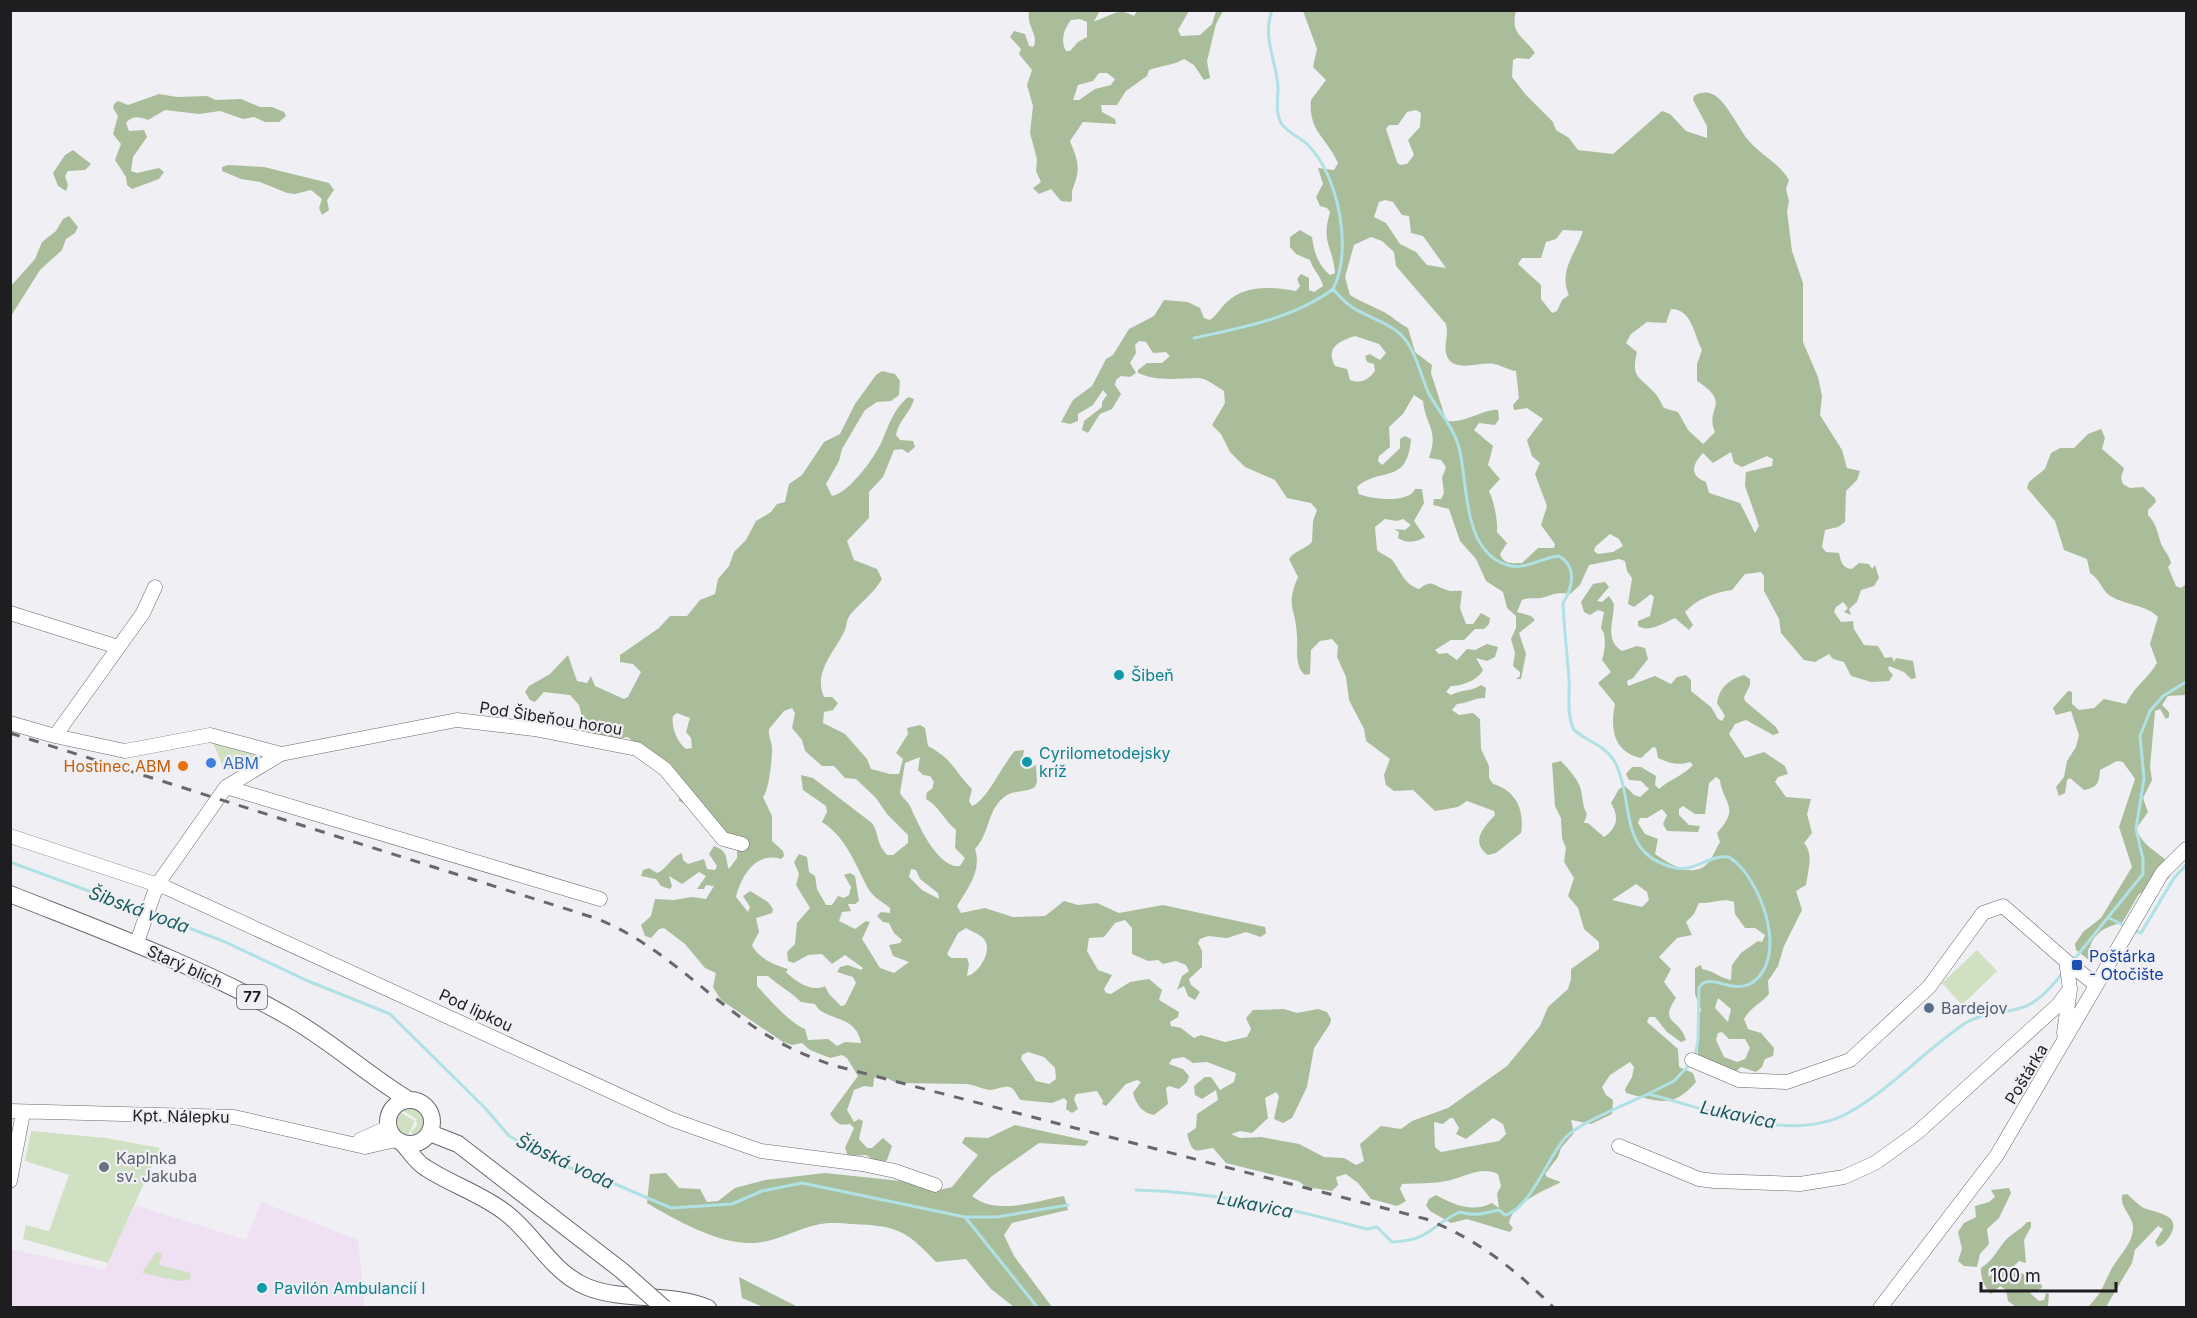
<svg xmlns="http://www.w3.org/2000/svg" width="2197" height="1318" font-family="Inter,sans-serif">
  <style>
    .medical { fill: #efe0f3 }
    .green { fill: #d0e0c3 }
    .forest { fill: #aabd9b; fill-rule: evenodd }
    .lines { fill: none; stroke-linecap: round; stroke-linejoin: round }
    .stream { stroke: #b0e1e4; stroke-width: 3 }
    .minor-casing { stroke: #69686d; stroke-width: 15 }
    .major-casing { stroke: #69686d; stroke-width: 18 }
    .minor { stroke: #fff; stroke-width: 14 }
    .major { stroke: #fff; stroke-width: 16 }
    .rail { stroke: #68686b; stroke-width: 3; stroke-dasharray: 10 10; stroke-linecap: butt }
    .major-bridge-casing { stroke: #69686d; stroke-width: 18; stroke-linecap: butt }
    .major-bridge { stroke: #fff; stroke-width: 16 }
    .culture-dot { fill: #0f9aa8; stroke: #efeff4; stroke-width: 2 }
    .shop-dot { fill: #3f7fe0; stroke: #efeff4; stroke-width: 2 }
    .food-dot { fill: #e8710a; stroke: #efeff4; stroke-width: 2 }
    .transit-dot { fill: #1a4fb4; stroke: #efeff4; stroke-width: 2 }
    .service-dot { fill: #5c6f8a; stroke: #efeff4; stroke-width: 2 }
    .worship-dot { fill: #6b7280; stroke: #efeff4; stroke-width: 2 }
    .labels { text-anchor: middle; stroke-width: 4.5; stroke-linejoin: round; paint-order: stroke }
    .shield { fill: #efeff4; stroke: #5d5d60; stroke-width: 1.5 }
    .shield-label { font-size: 15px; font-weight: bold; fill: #1e1e20 }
    .culture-label { font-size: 16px; fill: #0d838f; stroke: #efeff4; text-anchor: start }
    .street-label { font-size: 16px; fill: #1e1e20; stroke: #efeff4 }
    .shop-label { font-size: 16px; fill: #366cbe; stroke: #efeff4; text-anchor: start }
    .food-label { font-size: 16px; fill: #c56008; stroke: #efeff4; text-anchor: end }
    .transit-label { font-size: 16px; fill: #164399; stroke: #efeff4; text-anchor: start }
    .service-label { font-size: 16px; fill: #4e5e75; stroke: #efeff4; text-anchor: start }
    .worship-label { font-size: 16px; fill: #5b616d; stroke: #efeff4; text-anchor: start }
    .water-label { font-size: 18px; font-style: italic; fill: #175b5e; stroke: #efeff4 }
  </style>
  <rect width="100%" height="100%" fill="#efeff4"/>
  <path class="medical" d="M261,1202L358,1240L365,1307L11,1308V1249L105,1270L135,1205L246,1240Z"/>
  <path class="green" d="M213,743L257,755L225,771Z
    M1977,950L1997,971L1962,1005L1942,983Z
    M410,1107L418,1110L425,1121L421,1131L414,1136L411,1132L417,1125L416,1119L402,1110Z
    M400,1112L415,1121L408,1135C397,1132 393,1121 400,1112Z
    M31,1131L106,1138L160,1148L108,1263L23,1239L26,1225L49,1231L69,1175L25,1161Z
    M156,1252L162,1253L159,1265L190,1273L191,1279L179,1281L142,1273Z"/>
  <path class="forest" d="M1029,10L1100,11L1094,21C1110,17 1118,6 1134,16L1137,11H1189L1178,30L1181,36L1200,35L1212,24L1216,11H1223L1216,24L1207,61L1210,78L1204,80L1194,65L1184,59C1172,66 1162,65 1149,70L1147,76L1126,91L1117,105H1101L1102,112L1115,119L1116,124L1083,122L1070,141C1078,161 1081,168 1073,188C1071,192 1073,198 1071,202L1061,201L1051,189L1039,194L1033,188L1041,182L1036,171L1037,159L1030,133L1033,106L1027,85L1032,70L1019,54L1021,49L1010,37L1014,31L1025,34L1029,46L1033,47C1040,36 1026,27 1029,10ZM1080,19L1087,22V37L1078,42L1070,51H1066C1060,41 1064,29 1071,20ZM1099,73H1107L1115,79L1111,85L1095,89L1079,100H1073L1078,85L1093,81Z
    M1303,11H1516C1510,35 1523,35 1535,53L1529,59L1517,58L1513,60L1512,77L1526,95L1553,122L1556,130L1569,138L1578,150L1613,154L1662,111L1670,114L1686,131L1707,138V126L1693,100L1694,96C1699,93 1705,91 1712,94C1725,98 1739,130 1749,141C1761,155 1779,163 1789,180L1786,189L1789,201L1787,211L1792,251L1803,283V342L1818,377L1822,396L1820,415L1842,450L1847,468L1860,471L1857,480L1846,491L1845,522L1838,527L1825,530L1822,547L1826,552L1839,553C1841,562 1842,568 1852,569L1859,563L1869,564L1872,569L1875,565L1879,578L1874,586L1861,590L1857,602L1849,609L1851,615L1844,612L1848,608L1843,602L1836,607L1834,612L1841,622L1853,621L1854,629L1864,645L1878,646L1885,658L1892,657L1894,662L1896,658L1913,661L1916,678L1911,679L1904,672L1889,666L1888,669L1893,675L1889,681L1871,682L1851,676L1844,662L1833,659L1829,654L1815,662L1804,660L1781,633L1779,619L1764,591V576L1761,572L1745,574L1732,590C1715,592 1697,599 1685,612L1693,625L1689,630L1675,618C1663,623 1650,633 1638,626V621L1650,616L1654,597L1651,594L1634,607L1628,604L1632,578L1627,571L1625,561L1619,559L1589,565L1580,585L1570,594C1553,592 1555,595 1541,598C1534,599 1529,597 1522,600L1517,612L1531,616L1535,620L1519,633L1526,654L1521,679H1516L1520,676V672L1513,666L1515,653L1511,639L1516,628V616L1507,608L1503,592L1486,581L1476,559L1460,541L1449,509L1433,505L1434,499H1441L1444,493L1442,478L1446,467L1441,460L1429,458C1439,429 1426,427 1423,401L1414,395L1403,414L1389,427L1390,447L1379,456L1378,461L1382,465C1385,463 1398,450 1400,448V439L1405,436L1411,439C1407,486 1381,466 1357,487L1359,494C1370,499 1409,504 1415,489H1422L1424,503L1414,521L1425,537C1416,543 1405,543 1398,538L1399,532L1394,529L1405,530L1411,525L1403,519L1397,521L1385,519L1375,527L1377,550C1382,555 1389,556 1393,561C1401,572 1405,585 1419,589C1433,578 1433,586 1447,590C1451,592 1457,590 1462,591L1460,608L1466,624H1473L1481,613L1490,618L1489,624L1484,629H1475L1464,640H1451L1435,650L1439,654L1447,653L1457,660L1467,649L1475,650L1487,644L1498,647L1495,657L1487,661L1476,658L1483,670C1478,680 1462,686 1451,686L1446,692L1451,695C1462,689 1470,692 1481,685L1486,688L1485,698C1474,698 1468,703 1457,704L1452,710L1459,715L1473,713L1480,719L1481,749L1489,766V778L1493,784C1516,790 1525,811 1521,833L1496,853L1488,855C1470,842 1483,828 1495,815L1494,811L1467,801L1458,807L1435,811L1413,790L1394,791L1386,785L1384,775L1390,759L1366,741L1364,729L1349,700L1346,677L1337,657L1338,646L1332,639L1320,641L1311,650L1310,674L1305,675C1294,666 1298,648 1297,636C1296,608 1285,607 1298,577L1289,559C1294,551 1304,550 1312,542L1313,521L1317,510L1311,503L1287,498L1275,480L1245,467L1230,452L1221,434L1212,425L1225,403L1224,391C1217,387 1206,378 1199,378C1177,378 1159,382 1138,373V370L1147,363H1162L1170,356L1166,352L1153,353L1146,342L1139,341L1135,345L1136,353L1130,363L1136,373L1130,377L1121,376L1116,380L1115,385L1121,394L1112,409L1100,414L1088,433L1082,430L1084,421L1102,407V402L1107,395L1103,390L1093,405L1078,414V421L1070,424L1061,422L1073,400L1092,386L1106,359L1113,355L1129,329L1154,316L1164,300L1188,302L1200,308L1204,318L1210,320C1217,315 1220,308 1227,302C1246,284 1273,287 1296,291L1300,286L1297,279L1301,274L1309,278V290L1314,292L1323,286C1321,276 1313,270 1310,260L1296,254L1290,247V237L1300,230L1312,237C1314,252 1318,265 1330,275L1335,273C1332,243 1321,244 1330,212L1327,208L1320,206L1316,197L1323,184L1318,168L1334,170L1338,163C1327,138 1308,131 1311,100L1326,80L1313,67L1317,49ZM1416,110L1421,113L1420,127L1408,140L1414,155L1407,164L1400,165L1397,162L1386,129L1389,125H1398L1407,112ZM1385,200L1393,202L1402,215L1409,216L1411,233L1423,236L1446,268L1427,265L1416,252L1400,244L1386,223L1374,217L1379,202ZM1563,230L1583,231C1576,253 1558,271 1569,295L1562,300L1557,311L1552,313L1541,299V285L1518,264L1522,258H1541L1546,242L1556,239ZM1371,237L1382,241L1394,252L1396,266L1446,324C1449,334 1444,344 1446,353C1451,375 1480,361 1494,364C1501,365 1508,370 1516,371L1519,398L1513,405L1514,410L1527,408L1543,419L1527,440L1532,456L1540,463L1535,474L1547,506L1541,525L1555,544L1554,548H1538L1522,563C1512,563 1504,565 1500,554L1507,543L1497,532C1498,521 1494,501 1489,491L1500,479L1488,465L1493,446L1474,430L1479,423L1495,425L1499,419L1498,410C1485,408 1461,426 1446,420L1431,373L1432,365L1415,352L1408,328C1398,323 1391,315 1382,311C1372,306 1361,302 1350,295L1345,277L1354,245ZM1671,309C1692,309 1694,335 1702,350L1697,364V381C1733,404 1704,408 1715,432L1703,444L1688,430L1678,412L1664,408C1661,403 1658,396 1654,392C1638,376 1631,377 1637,352L1626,343L1631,334L1647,322L1666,323ZM1355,336L1379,344L1386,353L1380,360L1370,354L1365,356L1367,362L1374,364L1375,371C1368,380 1361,384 1350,380L1347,369L1335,366C1325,348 1339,341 1355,336ZM1731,452L1734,463L1742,467L1767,456L1773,459L1772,466L1746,472L1745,486L1759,526L1755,533L1740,503L1709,493L1706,482C1689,475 1692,465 1703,453L1713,463ZM1610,534L1619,539L1623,546L1613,552L1598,554L1594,551L1595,547Z
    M159,94L177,97L207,96L216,100L241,99L260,107H272L284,112L286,116L279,122H265L254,117L243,119L220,111L199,114L165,110L148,120C139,117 133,115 126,123L129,131L144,130L147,137L133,157L131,171L137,173L159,168L164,172L159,179L132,189L127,185L126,177L115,160L121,144L113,134L118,116L113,108L114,104L118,101L128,105Z
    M73,150L91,164L85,170L68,171L65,176L68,185L66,191L58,186L53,173L65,155Z
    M228,165L264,167L329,183L334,190L327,200L329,210L322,215L319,208L322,199L311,190L295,194L287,193L260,182L241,179L222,171V167Z
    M69,216L78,227L75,233L66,239L62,250L40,270L11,316V286L35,259L42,242L56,231L63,219Z
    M882,371L895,374L900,381L899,395L891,401L877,402L865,410L842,449L839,461L826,484L832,496C849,493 875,457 882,441C889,424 894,409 908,397L914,399C911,412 898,421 896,435L900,440L913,441L915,447L908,453L902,449L894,450L883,477L869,492V518L847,541L854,560L877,569L882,579C873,594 861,602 850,615C846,620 847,627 844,632C834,653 813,672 824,697H832L838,703L833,710L824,712L823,723L845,734L867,759L871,769L890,774H899L903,759L896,753L908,734L907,728L920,725L925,728L928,746C954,760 953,770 972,789L969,801L972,806C987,801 1003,763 1015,751L1024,750L1022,762L1025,767L1031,768L1036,765L1037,782L1035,787C1026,793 1015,790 1007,795C987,807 990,834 975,849C982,871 968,888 957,906L961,913L985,908L1013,917L1045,916L1064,901L1078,905L1097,903L1119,913L1163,905L1265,927L1266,933L1261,937L1246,932L1227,938L1208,936L1200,939L1198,943L1202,951V967L1189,979L1191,985L1200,992L1195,1000L1188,996L1184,986L1177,990L1182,976L1189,971L1186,965L1176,961L1163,964L1158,960L1148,961L1132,954V928L1125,920L1115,923L1104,937L1089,938L1087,951L1098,970L1112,975L1104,989L1106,993L1111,994L1130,982L1149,979L1162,990L1159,1000L1179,1012L1178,1017L1170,1022L1171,1026L1181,1028L1194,1038L1201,1035L1225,1042L1247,1037L1251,1029L1246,1018L1253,1010L1284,1009L1297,1013L1318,1009L1327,1012L1331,1019L1330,1024L1314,1048L1307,1087L1292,1118L1283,1123L1274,1119L1279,1096L1276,1092L1265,1098L1268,1118L1252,1133L1240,1131L1231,1134L1240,1138L1261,1137L1299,1144L1324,1157L1344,1158L1356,1165L1364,1161L1360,1144L1381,1126L1401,1129L1412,1121L1448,1108L1507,1066L1540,1026L1548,1007L1568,989L1571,979V969L1599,949V942L1584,929L1578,908L1568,896L1574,878L1564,862L1566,848L1562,838L1561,818L1555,806L1552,763L1561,761C1568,769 1579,780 1581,790C1583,799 1582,805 1587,814L1584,823H1588L1604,837C1618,828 1619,816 1611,803L1619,789L1625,786L1634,795L1640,797L1649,789L1641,781L1629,780L1626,774L1632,767H1641L1656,776L1655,785L1659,789C1670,779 1683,776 1693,765L1690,762C1679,766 1668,763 1658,758L1656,748L1653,747L1641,758C1613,752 1610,728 1615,704L1598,683L1611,672L1602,660C1605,651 1607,635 1601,628L1604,612L1598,610L1590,615L1584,612L1581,602L1593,584L1605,582L1609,587L1597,601L1602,602L1609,596L1614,604C1614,620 1604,640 1622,651L1637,646L1645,648L1648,659L1633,678L1627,681L1628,686L1655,676L1671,684L1677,677L1686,675L1691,680V691L1711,707L1718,719L1722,721L1725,716L1717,703C1719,688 1729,679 1744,675L1750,679V685L1744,697L1745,701L1776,727L1779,733L1773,735L1746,720L1735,724L1729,734L1745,758L1764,752L1785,766L1788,774L1778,777L1775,782L1786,797L1811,799L1807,814L1812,833L1804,843C1814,854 1808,871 1806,885L1796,891L1802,910L1784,946L1778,966L1768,981L1769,994C1760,1004 1750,1008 1744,1019L1748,1029L1761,1033L1774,1048L1773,1056L1765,1059L1762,1067L1756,1072L1741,1067L1734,1073L1698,1061V1021L1701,1010L1695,994V968L1701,965L1702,969C1714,971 1720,978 1731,980L1732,965L1741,953L1758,941L1762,942L1765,935L1755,928H1745L1735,914L1734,902C1722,897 1712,904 1699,903L1694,914L1686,922L1692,935L1677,938L1659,957L1671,969L1664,982L1676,998C1658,1024 1680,1018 1686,1040L1681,1042L1667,1032L1655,1017H1649L1647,1022L1678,1049L1679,1067L1693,1073L1696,1082C1672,1110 1658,1101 1626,1093L1625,1089L1632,1077L1634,1067L1630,1062L1610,1075L1602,1087L1606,1095L1613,1100L1612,1114L1591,1124L1571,1120L1574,1133L1561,1148L1558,1157L1545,1174L1547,1177L1561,1182C1546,1190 1513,1202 1509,1223L1513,1228L1510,1232L1467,1219L1451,1223L1430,1211L1426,1205L1429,1199L1436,1195C1454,1205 1473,1213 1492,1203L1499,1208L1497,1194L1501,1186L1498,1174C1481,1165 1463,1178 1446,1181C1432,1184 1417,1183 1402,1184L1400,1189L1406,1201L1397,1206L1371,1199L1358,1183L1346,1174L1336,1177L1338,1185L1332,1191L1307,1187L1298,1181L1226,1163L1213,1148C1196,1150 1193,1157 1187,1134L1196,1128L1197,1114L1218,1100L1216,1090L1202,1099L1195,1095L1194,1086L1205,1077H1211L1220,1090L1234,1082L1236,1073L1207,1062L1193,1063L1184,1057L1172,1059L1169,1064L1183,1069L1189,1076L1187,1082L1179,1089L1169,1086L1166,1088L1168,1104L1154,1115C1142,1113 1136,1104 1133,1093L1141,1082L1137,1080L1126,1084L1106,1106L1102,1104L1103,1101L1097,1091L1076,1094L1074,1099L1078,1109L1072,1113L1066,1109L1067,1101L1064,1098L1052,1103L1021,1100C1016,1096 1015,1088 1009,1087C1003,1086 996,1090 990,1090C982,1089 975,1085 967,1084C944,1084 922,1083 901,1083C890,1083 886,1073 874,1078L873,1087L864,1086L854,1090L847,1110L854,1122L859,1119L863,1121L859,1139L867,1148H872L883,1138L892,1146L887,1160L880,1164L866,1155L848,1156L845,1148L854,1128L850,1124C839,1126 836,1123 830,1114L858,1076L847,1058L842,1055L830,1058L810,1050L802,1043L792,1045L783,1042L721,1000L713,987L716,973L705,968L685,944L664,928L659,929L651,938L645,936L641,925L651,916L655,899L674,900L692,897L706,899L714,886L706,885L704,889H697L706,876L699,872L682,884L669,876L672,886L670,889L661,886L656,879L641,876L643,870L649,868L657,873C667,869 671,857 682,853L683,860L688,864L704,859L707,869L715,870L717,866L709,854L714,846C730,852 725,860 729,869L737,858V850L700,811L679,801V790L642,747L627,737C615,740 599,738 586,735L581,729L584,724L579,705L570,695L544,692L535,702L530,700L525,692L529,686L550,674L568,655L577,681L587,683L591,676L595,686L624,699L628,697L641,672L633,664L620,662V655L659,628L670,616H687L700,600L715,594L718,579L729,566L734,552L746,540L756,521L771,512L777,504L785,502L789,484L802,475L824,442L840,434L855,404L876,375ZM792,708L795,713L792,728L802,740L805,751L822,766H834L845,778L856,779L876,798L887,814L908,835V843L893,855H887C875,841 880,835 872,823L813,778L801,775L803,790L826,806L827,812L822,822C848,839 855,865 869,890C873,897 884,903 890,908V913L881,912L877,916L883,922L889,923L894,933L902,940L900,943L889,945L893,956L909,962L894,973L880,968L862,939L870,922L866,921L855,929L839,921L842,912L851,911L848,904H855L859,901L855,876L850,873L844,875L851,887L849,895L844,898L838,896L832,905H826L817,889L815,876L809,872L807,857L799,854L794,862L799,874L796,885L810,908L797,923L795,944L787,952L788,961L794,963L808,955L822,954L832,964L845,955L863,968L861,970L848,965L840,967L837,972L853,977L856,983L845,1005L841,1006L829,994L825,986C812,993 795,981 786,972L788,969C774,965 758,958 752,945L759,932L756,918L772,913L773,909L768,902L750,891L743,896L750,907L748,912L736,897C741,876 756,851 781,859L784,856L783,851L772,841V816L763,797C769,791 772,760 772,749C772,742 768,737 769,729L784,711ZM677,713L690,718L686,732L691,738L692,748L686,749C677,742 671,727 673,716ZM920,757L918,770L923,775L930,776L934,782L932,789L927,792L926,799C939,806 944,820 956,830L955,848L965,858L960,866C938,869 918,824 911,808C909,802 903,799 900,793L905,763ZM1716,777L1720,780C1723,804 1741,807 1717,833L1720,842C1716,848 1714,854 1711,859C1696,882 1670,864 1655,854L1658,839L1645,834L1638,823L1640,818H1647L1662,809L1667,815L1663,824L1667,831L1698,832L1700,826L1689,825L1679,815V809L1683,806L1695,814H1705L1709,783ZM911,869L916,870L920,879L938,893L939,899L922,890L909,877ZM1636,884L1647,892L1649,900L1642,907L1612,900ZM966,928C971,931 979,934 983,938C994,948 980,973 967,976L969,964L967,958H951L947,954L958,933ZM757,976H768C779,986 790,991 801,1002L815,1004C824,1022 856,1013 861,1043L845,1042L837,1046L828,1039L808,1040L805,1029C791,1024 769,999 757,986ZM1718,998L1731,1009L1728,1022L1715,1008ZM1722,1032L1729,1039H1745L1750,1048L1745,1059L1737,1062L1724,1057L1716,1040L1718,1033ZM1028,1052L1044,1057L1055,1068L1056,1079L1049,1084L1036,1081L1021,1059L1022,1055ZM1450,1118H1453L1459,1128L1456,1134L1466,1139L1493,1118L1503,1124L1506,1134L1499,1141L1441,1152L1435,1147L1434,1122L1443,1124Z
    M2101,429L2105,438L2102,449L2124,468L2121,478L2123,484L2130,488L2143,487L2155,498L2156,502L2148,510V515C2156,524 2157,530 2160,541C2163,550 2169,554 2171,563L2168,567L2176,586L2181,588L2186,584V695L2168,696L2162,705L2169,712V717L2166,719L2160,709L2155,711L2150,767L2152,780L2143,798L2148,812L2136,829C2145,851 2164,852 2173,870L2168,879L2139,894L2122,923C2107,926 2096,931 2090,946L2093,957L2089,960L2076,950L2075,944L2083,932L2101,918L2132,867L2119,827L2135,779L2123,762L2117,761L2100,770C2099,783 2097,788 2084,790L2070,778L2067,780L2065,793L2059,796L2056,787L2064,777L2067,761L2076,747L2079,735L2071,711L2056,715L2053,708L2068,691L2072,692V704L2079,710L2094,708L2104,699L2126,704C2136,684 2147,680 2157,663L2150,644L2158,617C2146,604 2123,605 2109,595C2101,589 2100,579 2090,573L2087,559L2064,550L2055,521L2027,488L2029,482L2045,469L2051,453L2060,448H2074L2088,434Z
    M1015,1125L1089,1141L1085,1146L1039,1143L992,1176L972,1196C996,1216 1036,1201 1064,1196L1068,1210L1012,1223L1004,1235L1014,1256L1052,1307H1014L991,1289L966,1259L936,1262C905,1229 897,1226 852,1224C841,1223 827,1222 816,1225C795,1230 775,1242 754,1243C719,1245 676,1220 647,1203L650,1174L666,1173L679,1188L700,1189L707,1202L718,1201L735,1188L765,1180L825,1173L910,1182L939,1190L952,1187L978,1155L962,1143L965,1137L988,1138Z
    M2009,1188L2011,1193L1999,1218L1987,1229L1989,1244L1980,1254L1977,1267L1964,1266L1958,1261L1962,1249L1958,1232L1964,1223L1976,1217L1975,1206L1989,1202L1995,1197L1991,1190Z
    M2127,1194C2132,1198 2136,1203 2142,1207C2153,1213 2182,1213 2171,1234C2167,1240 2165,1244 2158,1247L2155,1242L2163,1229L2158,1226L2135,1250L2132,1263L2106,1307H2088C2103,1291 2101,1290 2110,1272C2117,1257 2134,1244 2133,1226C2132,1215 2120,1208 2122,1195Z
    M2027,1222H2031V1227L2024,1240L2026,1263L2019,1261L2013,1267H2000L1996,1275L1998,1277L2002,1270L2010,1268L2041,1282L2042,1288L2030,1293L2039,1301L2044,1300L2046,1293L2049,1294L2048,1307H2016L2008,1301L2006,1290L2000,1286L1991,1294C1985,1288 1980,1277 1981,1268C1993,1260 1996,1252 2004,1242C2010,1234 2021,1230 2027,1222Z
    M739,1277L798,1307H763L742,1298Z"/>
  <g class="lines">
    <path class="stream" d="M1272,10C1262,38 1276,59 1278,87C1278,99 1275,112 1281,123C1288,134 1301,137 1309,146C1339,177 1353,252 1333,289C1338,295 1343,300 1349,305C1366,318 1395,323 1407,342C1417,356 1421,376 1428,392C1437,410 1452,424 1458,444C1469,479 1460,550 1507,565C1525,571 1542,557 1559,556C1578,567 1572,589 1563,603C1564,628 1567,653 1569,678C1570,696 1566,713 1574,730C1588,742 1606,745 1616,764C1635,804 1617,855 1676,868C1695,872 1710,854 1729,857C1761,877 1791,960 1750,984C1731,994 1708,971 1699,988L1698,1040L1695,1058
      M1194,338C1240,328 1295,318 1333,289
      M10,862L143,911
      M152,914L223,941L308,981L390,1014L486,1109L509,1136L565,1166L608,1181L671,1208L732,1204L762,1191L802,1183L965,1217L1038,1308
      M2109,918L2127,927
      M2133,930L2141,933L2174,878L2186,865
      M2072,962L2143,874V859L2136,829L2144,778L2140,736L2150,711L2163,696L2186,682
      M1648,1094L1674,1081L1691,1063
      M1136,1190C1215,1192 1290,1208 1366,1229L1377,1227L1392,1242C1432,1240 1429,1226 1460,1212C1476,1217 1483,1213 1499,1210L1505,1215C1530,1210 1549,1154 1566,1137C1579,1123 1629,1103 1648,1094C1706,1108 1791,1145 1848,1113C1890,1090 1924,1051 1964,1024C1982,1012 2001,1014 2021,1008C2038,1003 2051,987 2062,974
      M965,1217H997L1068,1205"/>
    <g class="minor-casing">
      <path id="minor" d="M10,613L118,647
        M10,723L55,736L125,751L210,735L281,754
        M55,736L143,613L155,587
        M226,787L600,899
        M10,836L167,888L673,1120L761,1151L862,1164L895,1171L935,1185
        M136,945L157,885L226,787L281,754L457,720L534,729L637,749L665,769L723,839L742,844
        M2064,1033L2070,989L2066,961L2095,984
        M1692,1060L1739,1080L1787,1082L1850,1060L1929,987L1983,913L2003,906L2066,961
        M10,1111L234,1117L365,1147L396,1140
        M360,1140L389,1127
        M1619,1146L1699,1179L1714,1181L1800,1184L1844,1177L1875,1163L1918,1132L2058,1005L2070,989
        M10,1181L23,1113
        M1880,1308L1997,1155L2162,873L2186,849"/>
    </g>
    <g class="major-casing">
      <path id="major" d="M10,894C103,931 199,966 285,1015C330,1040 366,1074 409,1100
        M388 1122a22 22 0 1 1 44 0a22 22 0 1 1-44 0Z
        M430,1133L458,1144L621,1270
        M401,1142C410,1150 415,1162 426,1168C452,1185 482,1194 506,1213C535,1235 551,1272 587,1287C625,1302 669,1292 708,1308"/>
    </g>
    <use href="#minor" class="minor"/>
    <use href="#major" class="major"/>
    <path class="rail" d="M10,733L598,919C665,947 706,997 765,1034C786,1047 809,1057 832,1065L1426,1219C1477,1239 1515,1269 1554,1308"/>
    <g class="major-bridge-casing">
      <path id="major-bridge" d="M621,1270L664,1308"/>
    </g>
    <use href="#major-bridge" class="major-bridge"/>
  </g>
  <g class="culture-dot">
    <circle cx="1119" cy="675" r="6"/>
    <circle cx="1027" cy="762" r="6"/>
    <circle cx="262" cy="1288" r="6"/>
  </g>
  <circle class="shop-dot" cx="211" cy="763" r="6"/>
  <circle class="food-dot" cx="183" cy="766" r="6"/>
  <rect class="transit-dot" x="2071" y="959" width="12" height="12" rx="3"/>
  <circle class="service-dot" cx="1929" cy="1008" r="6"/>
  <circle class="worship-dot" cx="104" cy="1167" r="6"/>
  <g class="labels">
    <rect class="shield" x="237" y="985" width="30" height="24" rx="4.5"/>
    <g class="shield-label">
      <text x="252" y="1002">77</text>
    </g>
    <g class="culture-label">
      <text x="1131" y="681">Šibeň</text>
      <text x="1039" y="759">Cyrilometodejsky<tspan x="1039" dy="18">kríž</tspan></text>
      <text x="274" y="1294">Pavilón Ambulancií I</text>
    </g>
    <g class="street-label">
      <text transform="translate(551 718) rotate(9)" y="6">Pod Šibeňou horou</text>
      <text transform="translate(185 966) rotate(24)" y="6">Starý blich</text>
      <text transform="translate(476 1010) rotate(25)" y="6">Pod lipkou</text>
      <text transform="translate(2026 1074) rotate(-59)" y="6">Poštárka</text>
      <text transform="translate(181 1116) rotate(1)" y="6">Kpt. Nálepku</text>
    </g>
    <g class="shop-label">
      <text x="223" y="769">ABM</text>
    </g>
    <g class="food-label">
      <text x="171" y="772">Hostinec ABM</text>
    </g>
    <g class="transit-label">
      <text x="2089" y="962">Poštárka<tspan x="2089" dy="18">- Otočište</tspan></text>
    </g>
    <g class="service-label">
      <text x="1941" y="1014">Bardejov</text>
    </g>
    <g class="worship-label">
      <text x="116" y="1164">Kaplnka<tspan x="116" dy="18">sv. Jakuba</tspan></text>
    </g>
    <g class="water-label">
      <text transform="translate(139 910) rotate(20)" y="6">Šibská voda</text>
      <text transform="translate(1738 1115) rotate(12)" y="6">Lukavica</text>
      <text transform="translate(565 1162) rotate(25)" y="6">Šibská voda</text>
      <text transform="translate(1255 1205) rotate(11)" y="6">Lukavica</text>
    </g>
  </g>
  <rect width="2197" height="1318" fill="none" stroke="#1e1e20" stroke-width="24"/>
  <path d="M1981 1282v9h135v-9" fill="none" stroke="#1e1e20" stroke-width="3"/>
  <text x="1990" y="1282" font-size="18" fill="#1e1e20" stroke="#efeff4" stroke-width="4.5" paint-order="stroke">100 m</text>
</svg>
